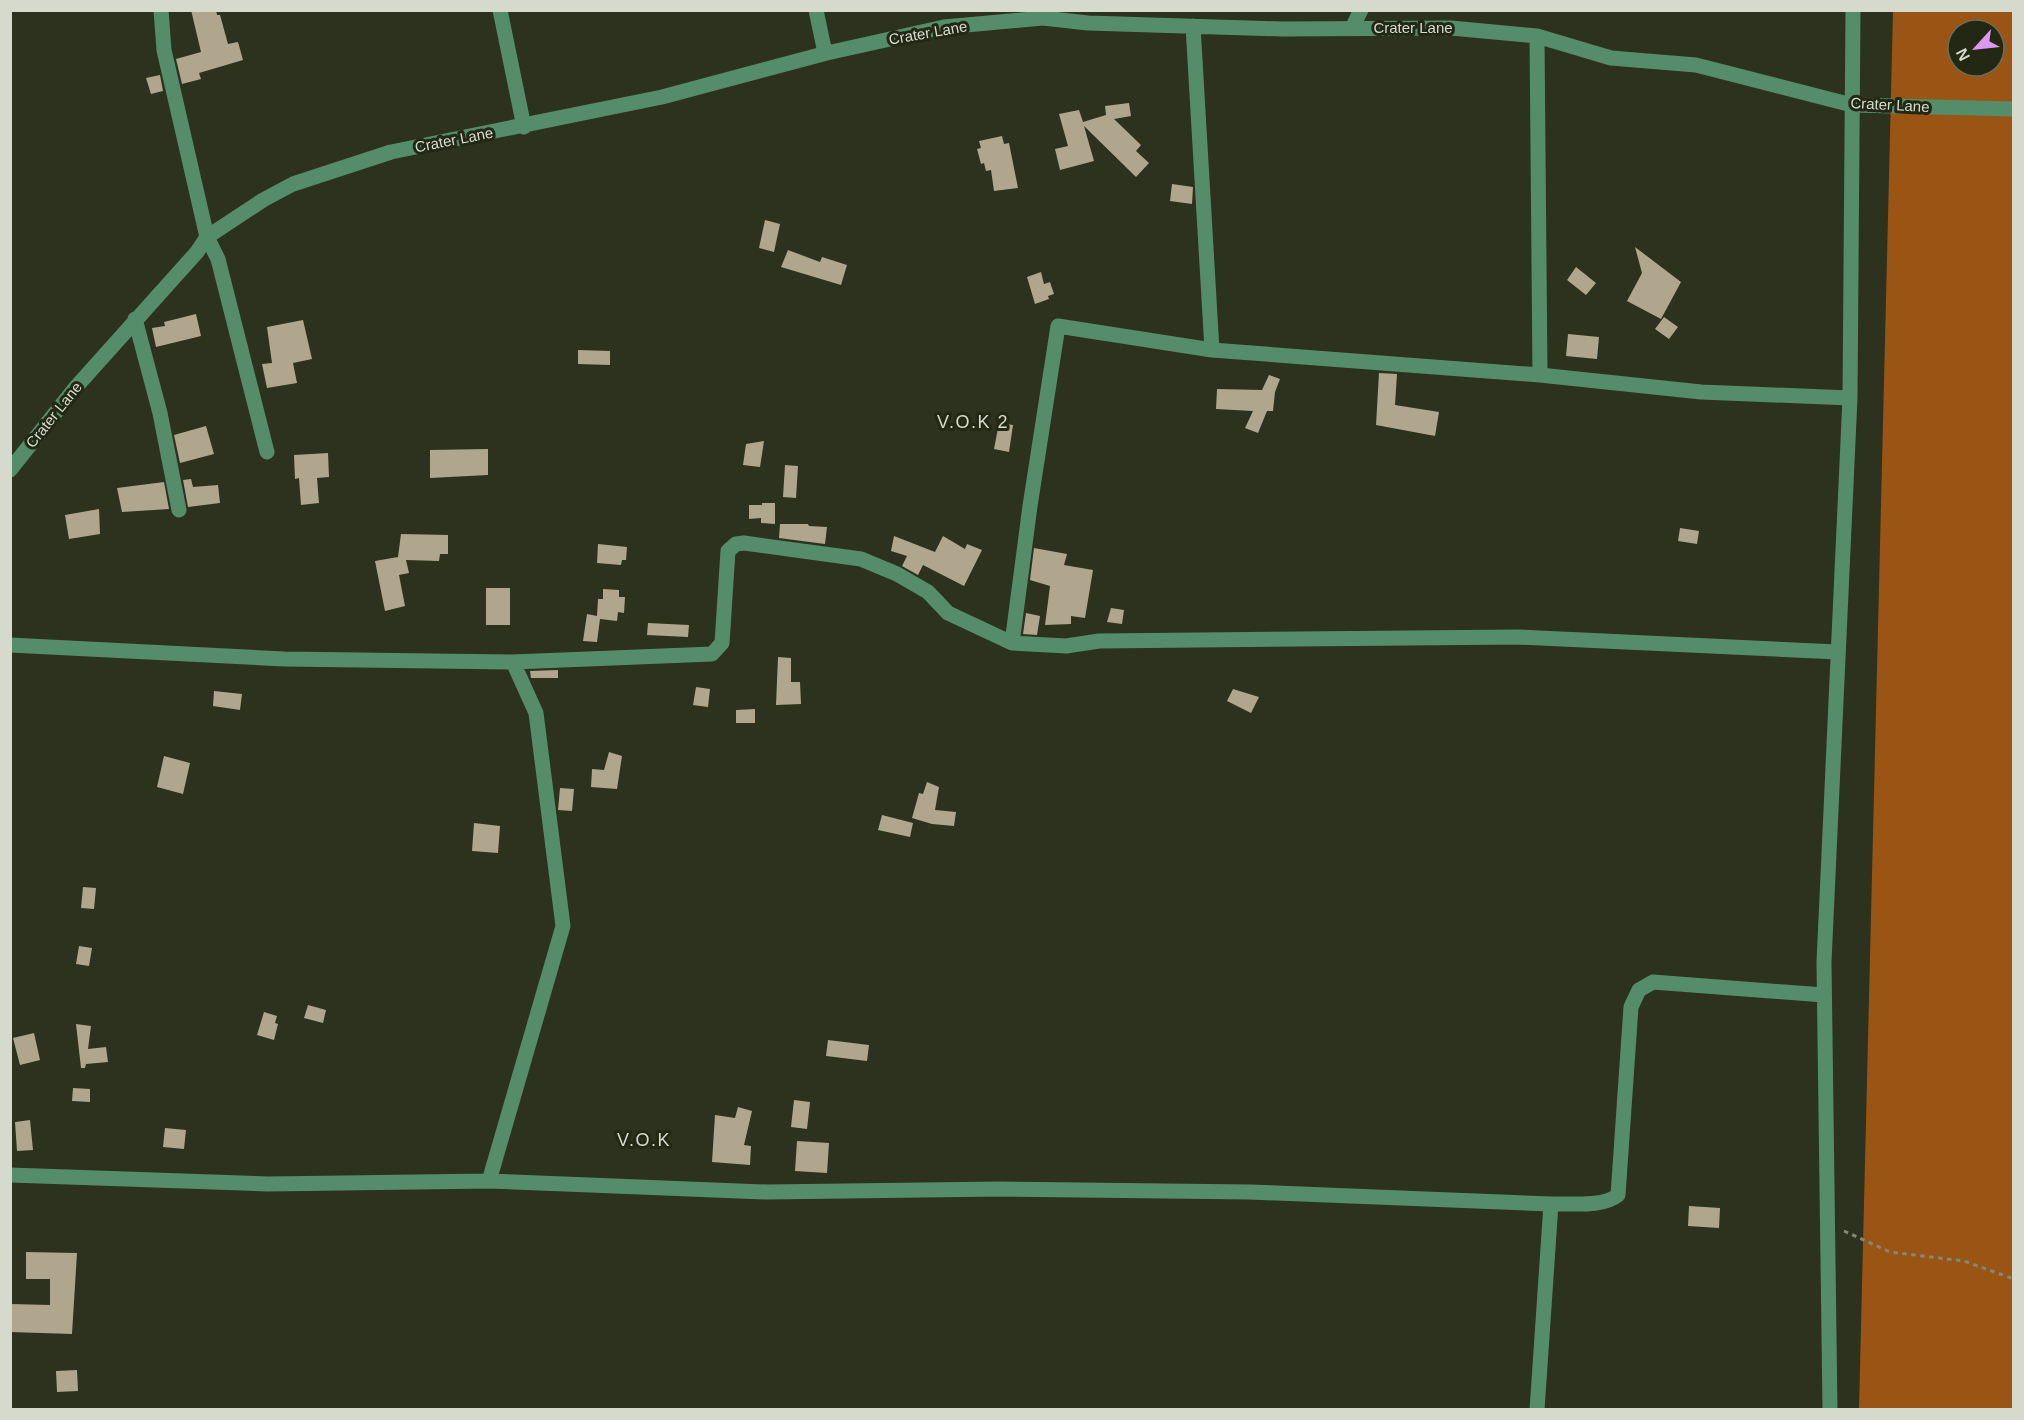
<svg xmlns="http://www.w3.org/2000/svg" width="2024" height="1420" font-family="Helvetica,sans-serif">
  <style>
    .forest { fill: #9a5414; fill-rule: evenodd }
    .building { fill: #b0a68e }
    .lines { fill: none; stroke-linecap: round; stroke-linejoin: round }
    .path { stroke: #838978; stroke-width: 3; stroke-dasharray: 4.5 4.5; stroke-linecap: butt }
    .minor { stroke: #558d6a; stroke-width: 15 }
    .labels { text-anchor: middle; stroke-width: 6; stroke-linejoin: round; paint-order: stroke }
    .street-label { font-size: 15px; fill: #d5dacd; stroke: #222814 }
    .quarter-label { font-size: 18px; letter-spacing: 1.5px; fill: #d5dacd; stroke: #222814 }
  </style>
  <rect width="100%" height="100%" fill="#2c321d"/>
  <path class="forest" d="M1893,11H2013V1409H1859ZM1958,30H1994V66H1958Z"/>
  <path class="building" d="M191,10H216L217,15H220L228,44L238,42L243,60L199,73L201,79L182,84L176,59L201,52Z
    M160,75L163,91L151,94L146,78Z
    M1129,103L1131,116L1114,119L1141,145L1136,151L1149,163L1136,177L1084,126L1094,161L1060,170L1055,149L1068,146L1059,114L1079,110L1083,122L1106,115L1105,106Z
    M1002,136L1004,144L1009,143L1018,188L994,191L991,170L986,171L984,163L981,164L977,149L981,148L979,141Z
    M1172,184L1193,187L1192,204L1170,201Z
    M765,220L780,224L774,252L759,248Z
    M1635,247L1681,282L1661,319L1627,301L1642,273Z
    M788,250L820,262L822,257L847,265L841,285L781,267Z
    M1576,267L1596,283L1586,295L1567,280Z
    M1041,272L1044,284L1050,282L1054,294L1048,296L1049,299L1035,304L1027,277Z
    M196,314L201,336L156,347L152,328L165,326L164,322Z
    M1664,317L1678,327L1669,339L1655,329Z
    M303,320L312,359L293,363L297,383L267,388L262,364L272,363L267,327Z
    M1568,334L1599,337L1597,359L1566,356Z
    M578,350L610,351V365L578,364Z
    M1379,373L1397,374L1395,405L1439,412L1435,436L1376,425Z
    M1269,375L1280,379L1275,392L1273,411H1267L1258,433L1245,428L1253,411L1216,409L1217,389L1262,390Z
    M999,423L1013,425L1009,452L994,449Z
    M206,426L214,454L180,463L174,435Z
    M764,441L760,467L743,465L746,444Z
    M488,449V475L430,478V450Z
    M328,453L329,477L317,478L319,503L301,505L299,478L295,479L294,455Z
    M785,465L798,466L796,498L783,497Z
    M191,479L193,487L218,485L220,503L188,507L183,480Z
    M164,482L169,509L122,512L117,488Z
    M762,503H775V524L761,523V518L749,519V505H762Z
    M99,509L100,534L69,539L65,515Z
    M780,524H808L809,526L827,527L825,544L779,538Z
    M1680,528L1699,531L1697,544L1678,541Z
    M401,534L448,535V554H440L439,561L406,560L409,573L399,575L405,606L385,611L375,561L398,557Z
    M894,536L935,552L943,536L965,549L967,544L982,550L964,586L923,565L918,575L902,566L907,556L891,551Z
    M598,544L627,547L626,560H622L621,565L597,563Z
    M1034,548L1067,554L1064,565L1093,570L1085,618L1071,616V624L1045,625L1050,586L1030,580Z
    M486,588H510V625H486Z
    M603,589L619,590V597H625L624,613L618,612L617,621L600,619L597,642L583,641L587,614L597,616L598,599H603Z
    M1111,608L1124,610L1122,624L1107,622Z
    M1026,613L1040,616L1037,635L1023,634Z
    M648,623L689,625L688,637L647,635Z
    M778,657L791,658V682H800L801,704L776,705Z
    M558,670V678H531L530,671Z
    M696,687L710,689L708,707L693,705Z
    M1233,689L1259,697L1251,713L1227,701Z
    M214,691L242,694L240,710L213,706Z
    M755,709V723H736V710Z
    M609,752L622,756L617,789L591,787L592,769L604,770Z
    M164,756L190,763L183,794L157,787Z
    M927,782L939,787L935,810L956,812L954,826L932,824L912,818L919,793L923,794Z
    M560,788L574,789L572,811L558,810Z
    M882,815L913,823L910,837L878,830Z
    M474,823L500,826L498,853L472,851Z
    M83,887L96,888L94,909L81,908Z
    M79,946L92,948L89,966L76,964Z
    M308,1005L326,1010L323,1023L304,1018Z
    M264,1012L277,1016L275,1023L278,1024L274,1040L257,1035Z
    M76,1024L91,1026L88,1049L106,1047L108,1062L86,1064L85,1068H81Z
    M34,1033L40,1060L20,1065L13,1038Z
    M828,1040L869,1045L867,1061L826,1056Z
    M73,1088L90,1089V1102L72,1101Z
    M794,1100L810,1102L807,1129L791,1127Z
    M738,1107L752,1111L744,1145L751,1146L750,1165L712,1162L715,1115L735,1118Z
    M30,1120L33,1150L17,1151L15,1122Z
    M165,1128L186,1130L184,1149L163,1147Z
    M797,1141L829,1143L827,1173L795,1171Z
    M1689,1206L1720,1208L1719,1228L1688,1226Z
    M26,1252L77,1253L72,1334L10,1332V1304L50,1305V1279H26Z
    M77,1370L78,1391L57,1392L56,1371Z"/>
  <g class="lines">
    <path class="path" d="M1844,1231L1890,1252L1964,1261L2014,1279"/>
    <path class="minor" d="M161,10L164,50L207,237L218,259L267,452
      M500,10L524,127
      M816,10L825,53
      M1193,26L1212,350
      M1352,28L1361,10
      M1537,36L1540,375
      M135,319L160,413L179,510
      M10,470L76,387L197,252L207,237L263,200L293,184L391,152L662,97L827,53L944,27L1043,18L1088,23L1283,29L1451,28L1537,36L1611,58L1696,65L1852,105L2014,109
      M1012,643L1030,506L1058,326L1212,350L1540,375L1701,392L1850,398
      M10,645L284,659L513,662L712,654L722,643L728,551L736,544L744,543L861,559L897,574L928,592L948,613L1012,643L1066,646L1099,641L1518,637L1838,652
      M10,1175L268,1184L489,1181L767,1192L1000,1189L1250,1192L1551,1204C1571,1203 1602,1208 1618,1195L1631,1007L1639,990L1653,982L1824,995
      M489,1181L563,926L536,713L513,662
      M1537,1410L1551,1204
      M1830,1410L1824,962L1850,398L1853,10"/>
  </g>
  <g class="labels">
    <g class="street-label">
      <text x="1413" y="33">Crater Lane</text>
      <text transform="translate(928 33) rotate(-10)" y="5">Crater Lane</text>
      <text transform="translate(1890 105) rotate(3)" y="5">Crater Lane</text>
      <text transform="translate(454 140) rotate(-11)" y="5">Crater Lane</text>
      <text transform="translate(54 415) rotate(-51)" y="5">Crater Lane</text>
    </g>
    <g class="quarter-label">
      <text x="973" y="428">V.O.K 2</text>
      <text x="644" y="1146">V.O.K</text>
    </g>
  </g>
  <rect width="2024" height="1420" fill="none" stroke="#d5dacd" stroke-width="24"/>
  <g transform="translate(1976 48) rotate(243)"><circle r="28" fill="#222814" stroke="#6a6f5e" stroke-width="1.5"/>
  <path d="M0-4.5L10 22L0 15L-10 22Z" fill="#dc99f4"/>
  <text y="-9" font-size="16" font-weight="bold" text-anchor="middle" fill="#d5dacd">N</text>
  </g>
</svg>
